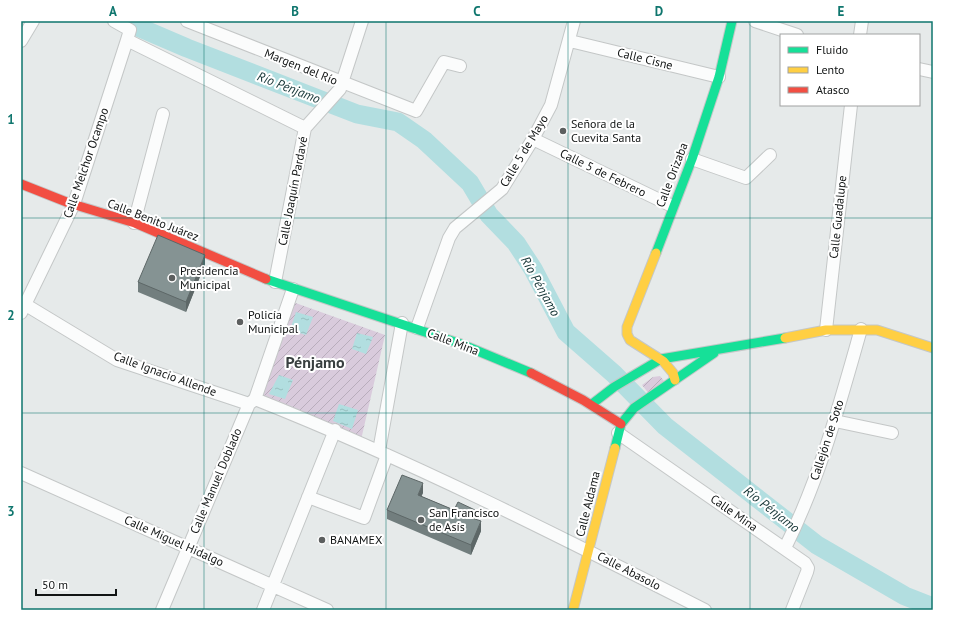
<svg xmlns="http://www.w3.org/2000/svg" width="954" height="631" font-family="'PT Sans',sans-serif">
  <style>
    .garden { fill: url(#garden-furrows) }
    .water { fill: url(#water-ripples) }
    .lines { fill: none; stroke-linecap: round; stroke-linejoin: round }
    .river { stroke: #b2dee0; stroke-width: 19 }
    .street-casing { stroke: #c4c7c7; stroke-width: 14 }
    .fast-casing { stroke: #c4c7c7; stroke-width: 11 }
    .slow-casing { stroke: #c4c7c7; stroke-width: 11 }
    .jam-casing { stroke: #c4c7c7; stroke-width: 11 }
    .street { stroke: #fbfcfc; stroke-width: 12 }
    .fast { stroke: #16e098; stroke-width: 9 }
    .slow { stroke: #ffcf43; stroke-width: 9 }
    .jam { stroke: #f24e42; stroke-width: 9 }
    .wall { fill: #727e7e }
    .shaded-wall { fill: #5d6767 }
    .building { fill: #859393; stroke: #5d6767 }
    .grid { fill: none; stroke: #0f766e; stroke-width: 1; stroke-opacity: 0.55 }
    .poi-dot { fill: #5c5f5f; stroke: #fff; stroke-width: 1.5 }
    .labels { text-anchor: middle; stroke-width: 4; stroke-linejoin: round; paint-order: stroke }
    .street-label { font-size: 12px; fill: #111414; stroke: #fff }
    .poi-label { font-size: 12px; fill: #111414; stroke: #fff; text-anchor: start }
    .water-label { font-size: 13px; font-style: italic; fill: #133334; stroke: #fff }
    .district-label { font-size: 16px; font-weight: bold; fill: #383f3f; stroke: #fff }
    .neatline { fill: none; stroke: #0f766e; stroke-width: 1.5 }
    .grid-label { font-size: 13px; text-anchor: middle; font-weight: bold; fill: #0f766e }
  </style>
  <defs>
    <pattern id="garden-furrows" width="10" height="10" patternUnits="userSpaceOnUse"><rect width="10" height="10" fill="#d9cbdc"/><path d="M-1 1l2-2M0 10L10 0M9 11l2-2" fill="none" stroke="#b9adbc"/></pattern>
    <pattern id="water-ripples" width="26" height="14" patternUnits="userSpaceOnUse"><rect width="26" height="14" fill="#b2dee0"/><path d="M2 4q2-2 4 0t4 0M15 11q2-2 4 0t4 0" fill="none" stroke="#98bebf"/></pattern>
  </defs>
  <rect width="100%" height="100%" fill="#e6eaea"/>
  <path class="garden" d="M290,301L385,335L361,440L259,399Z
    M660,376L664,381L650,395L642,385L653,377Z"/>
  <path class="water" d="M296,312L313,317L306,335L290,330Z
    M357,333L373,337L366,354L352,349Z
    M279,375L293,380L285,399L269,394Z
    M339,404L358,410L352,429L333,421Z"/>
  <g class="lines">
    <path class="river" d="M124,21L187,48L357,114L398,122L424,140L470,183L489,215L516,243L533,269L566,332L614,374L665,426L817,545L905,596L933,607"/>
    <g class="street-casing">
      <path id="street" d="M187,21L416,111L444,62L460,66
        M755,21L797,35
        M860,35L862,21
        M127,40L305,128
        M21,41L33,21
        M570,41L719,77
        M919,69L933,72
        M533,139L672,206
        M692,159L746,178L770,155
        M134,223L163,114
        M275,282L305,128L340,89L362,21
        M21,302L117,360L249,404
        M21,313L74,204L127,40L130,30L114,21
        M417,328L449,238L455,228L502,189L533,139L551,105L574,21
        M826,330L851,105
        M255,399C409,460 557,535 705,610
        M835,421L892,433
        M618,433L805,563L808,568L807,572L792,610
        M379,451L402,323
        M21,473L327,610
        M308,497L364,518L387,455
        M785,548C820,478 840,403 861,329
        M162,610L249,404L255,399L293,289
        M263,610L335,430"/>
    </g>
    <g class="fast-casing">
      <path id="fast" d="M656,253L692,159L719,77L732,21
        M266,279L461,344L531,373
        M592,404L614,387L661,359L785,338
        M615,448L621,424L634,408L714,353"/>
    </g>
    <g class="slow-casing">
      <path id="slow" d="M656,253L627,327V334L630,340L663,361L673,373L675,380
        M785,338L826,330H877L933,348
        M573,610L615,448"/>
    </g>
    <g class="jam-casing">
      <path id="jam" d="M21,184L69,203L135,223L266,279
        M531,373L583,400L621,424"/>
    </g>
    <use href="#street" class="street"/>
    <use href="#fast" class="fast"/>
    <use href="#slow" class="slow"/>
    <use href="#jam" class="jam"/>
  </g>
  <path class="wall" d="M205,264L186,312L138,292V282Z
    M423,493L421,496L475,519L481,531L471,555L387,519V510Z"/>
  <path class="shaded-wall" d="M205,255V264L186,312V302Z
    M423,483V493L418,504V495Z
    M475,510V519L472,518Z
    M481,521V531L471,555V545Z"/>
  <path class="building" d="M158,235L205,255L186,302L138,282Z
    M402,475L423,483L418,495L454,510L458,502L475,510L472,518L481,521L471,545L387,510Z"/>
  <path class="grid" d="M204,21V610M386,21V610M568,21V610M750,21V610M21,218H933M21,413H933"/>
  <g class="poi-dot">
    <circle cx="563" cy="131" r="4"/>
    <circle cx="172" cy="278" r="4"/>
    <circle cx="240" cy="322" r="4"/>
    <circle cx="421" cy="520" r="4"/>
    <circle cx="322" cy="540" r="4"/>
  </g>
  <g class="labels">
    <g class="street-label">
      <text transform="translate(645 59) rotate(14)" y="4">Calle Cisne</text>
      <text transform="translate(301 67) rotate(22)" y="4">Margen del Río</text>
      <text transform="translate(524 151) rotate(-59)" y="4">Calle 5 de Mayo</text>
      <text transform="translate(86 163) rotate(-71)" y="4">Calle Melchor Ocampo</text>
      <text transform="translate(603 173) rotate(26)" y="4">Calle 5 de Febrero</text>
      <text transform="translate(672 175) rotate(-69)" y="4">Calle Orizaba</text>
      <text transform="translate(293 191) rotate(-79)" y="4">Calle Joaquín Pardavé</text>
      <text transform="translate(838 217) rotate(-84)" y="4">Calle Guadalupe</text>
      <text transform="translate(153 220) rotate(21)" y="4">Calle Benito Juárez</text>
      <text transform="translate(453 342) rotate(21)" y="4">Calle Mina</text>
      <text transform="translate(165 374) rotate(20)" y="4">Calle Ignacio Allende</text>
      <text transform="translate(827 440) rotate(-72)" y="4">Callejón de Soto</text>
      <text transform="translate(216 481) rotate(-67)" y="4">Calle Manuel Doblado</text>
      <text transform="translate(588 504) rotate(-76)" y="4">Calle Aldama</text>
      <text transform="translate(734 513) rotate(35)" y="4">Calle Mina</text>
      <text transform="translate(174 541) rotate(24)" y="4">Calle Miguel Hidalgo</text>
      <text transform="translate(629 571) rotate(27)" y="4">Calle Abasolo</text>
    </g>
    <g class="poi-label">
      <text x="571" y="128">Señora de la<tspan x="571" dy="14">Cuevita Santa</tspan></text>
      <text x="180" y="275">Presidencia<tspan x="180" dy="14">Municipal</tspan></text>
      <text x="248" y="319">Policía<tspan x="248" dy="14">Municipal</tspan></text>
      <text x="429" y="517">San Francisco<tspan x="429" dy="14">de Asís</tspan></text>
      <text x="330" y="544">BANAMEX</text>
    </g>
    <g class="water-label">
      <text transform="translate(289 87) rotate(21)" y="5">Río Pénjamo</text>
      <text transform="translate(541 286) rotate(61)" y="5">Río Pénjamo</text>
      <text transform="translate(772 509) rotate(38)" y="5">Río Pénjamo</text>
    </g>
    <g class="district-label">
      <text x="315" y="368">Pénjamo</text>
    </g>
  </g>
  <rect width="954" height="631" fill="none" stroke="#ffffff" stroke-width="44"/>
  <rect x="780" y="34" width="140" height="72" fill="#ffffff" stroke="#a0a1a1"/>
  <rect x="788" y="47" width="20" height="6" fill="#16e098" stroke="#a0a1a1"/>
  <text x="816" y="54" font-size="12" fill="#111414">Fluido</text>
  <rect x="788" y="67" width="20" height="6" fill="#ffcf43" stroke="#a0a1a1"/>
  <text x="816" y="74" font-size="12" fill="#111414">Lento</text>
  <rect x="788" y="87" width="20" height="6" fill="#f24e42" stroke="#a0a1a1"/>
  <text x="816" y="94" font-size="12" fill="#111414">Atasco</text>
  <path d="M36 589v6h80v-6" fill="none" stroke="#111414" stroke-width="2"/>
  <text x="42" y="589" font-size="12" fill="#111414" stroke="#ffffff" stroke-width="3" paint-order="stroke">50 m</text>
  <rect x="22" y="22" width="910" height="587" class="neatline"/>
  <g class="grid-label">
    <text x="113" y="16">A</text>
    <text x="295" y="16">B</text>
    <text x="477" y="16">C</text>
    <text x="659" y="16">D</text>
    <text x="841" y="16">E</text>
    <text x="11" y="124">1</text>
    <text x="11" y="320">2</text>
    <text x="11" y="516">3</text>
  </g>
</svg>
